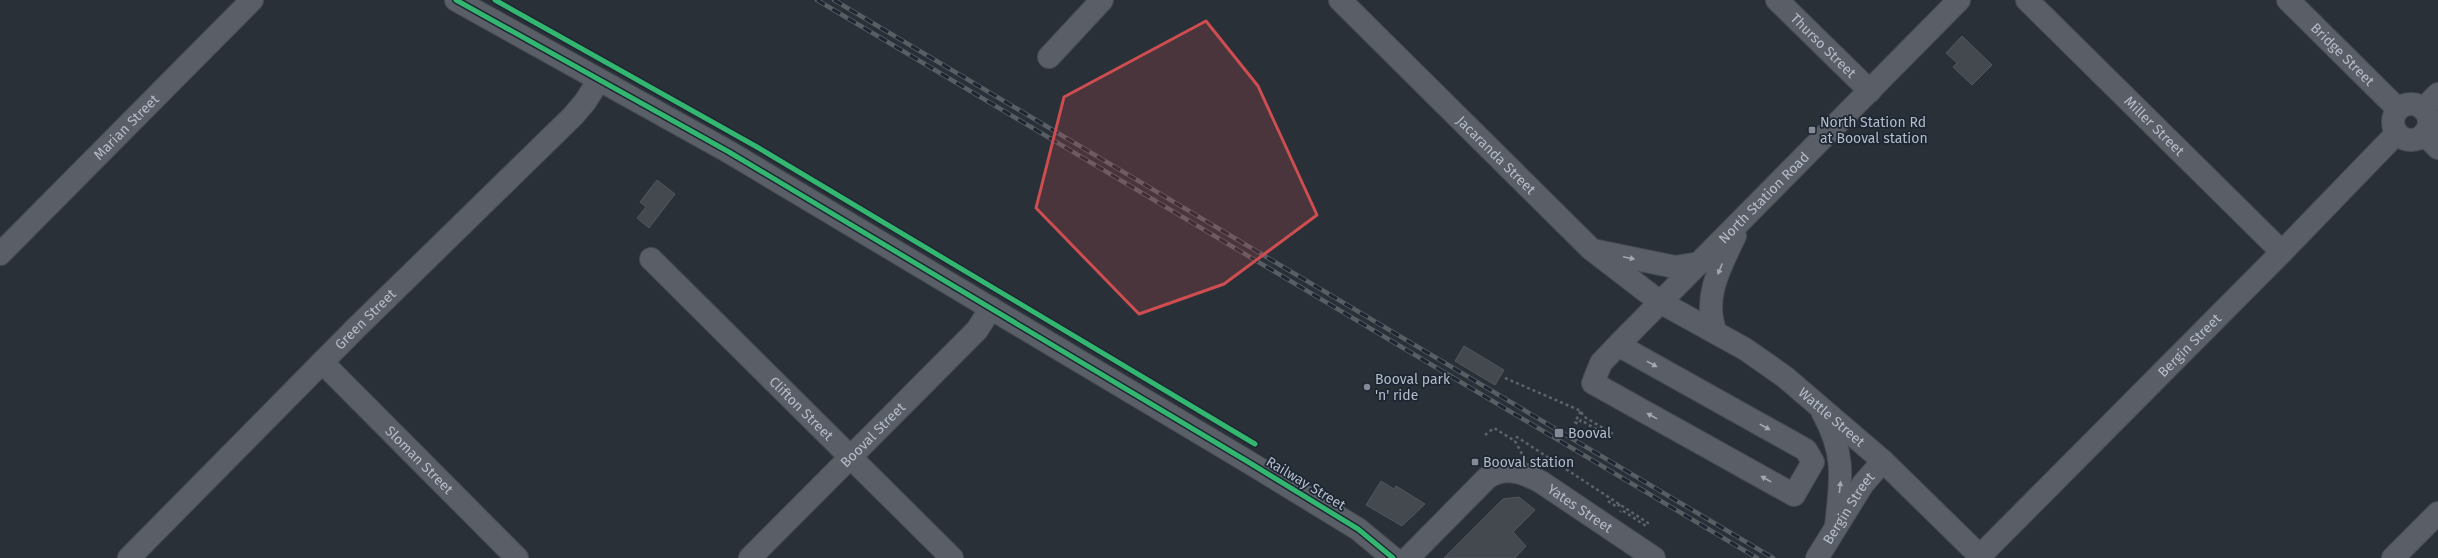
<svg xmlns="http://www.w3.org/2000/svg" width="2438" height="558" font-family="'Fira Sans',sans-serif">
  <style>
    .building { fill: #444950; stroke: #52575f }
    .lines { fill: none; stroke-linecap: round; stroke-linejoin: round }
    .minor-casing { stroke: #484c53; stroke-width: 24 }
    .path { stroke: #5d636a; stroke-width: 2.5; stroke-dasharray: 3 3; stroke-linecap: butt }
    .minor { stroke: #5a5e66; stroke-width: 22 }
    .rail-casing { stroke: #595d64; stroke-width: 4.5 }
    .rail { stroke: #1d2633; stroke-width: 3; stroke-dasharray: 9; stroke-linecap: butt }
    .cycleway-casing { stroke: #1d2633; stroke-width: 8 }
    .cycleway { stroke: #33b770; stroke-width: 5 }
    .oneway { fill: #a2a9b5 }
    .marked { fill: #ce4d50; fill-opacity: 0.2; stroke: #ce4d50; stroke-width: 3; stroke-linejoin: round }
    .poi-dot { fill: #848b96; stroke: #1d2633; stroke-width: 1.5 }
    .labels { text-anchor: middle; stroke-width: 3.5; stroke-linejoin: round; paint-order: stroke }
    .street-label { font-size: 14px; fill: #b4bcc9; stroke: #1d2633 }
    .poi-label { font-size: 14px; fill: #b4bcc9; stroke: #1d2633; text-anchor: start }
  </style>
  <rect width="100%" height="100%" fill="#2a3038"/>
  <path class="building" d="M1962,36L1992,65L1972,85L1953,67L1957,63L1946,53Z
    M657,180L675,194L649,228L637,218L646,207L640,202Z
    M1464,346L1504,370L1495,385L1455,361Z
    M1381,481L1394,489L1396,486L1425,504L1402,526L1366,505Z
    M1519,497L1535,510L1513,532L1526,546L1515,558H1444L1503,499Z"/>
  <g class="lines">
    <g class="minor-casing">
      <g id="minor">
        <path d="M456,0L729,152L1245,460L1358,529L1393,558"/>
        <path id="s1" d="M1340,0L1591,249L1660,302L1745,349L1785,377L1883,461L1982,558"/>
        <path id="s2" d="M1777,0L1870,91"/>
        <path id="s3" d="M2027,0L2282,252"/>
        <path id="s4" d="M2288,0L2398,109"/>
        <path d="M1049,57L1102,0"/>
        <circle cx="2411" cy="122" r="18"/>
        <path d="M2423,109L2438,94"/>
        <path d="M2424,134L2438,148"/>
        <path d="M1597,251L1675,267L1700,263"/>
        <path id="s5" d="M0,254L252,0"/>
        <path id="s6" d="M651,259L952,558"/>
        <path d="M1716,333C1702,299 1720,267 1735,236"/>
        <path id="s7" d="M1618,345L1806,450L1813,462L1794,495L1593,383L1601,363L1618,345L1959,0"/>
        <path id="s8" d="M322,362L517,558"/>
        <path d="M1823,413C1846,455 1841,480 1836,526"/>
        <path id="s9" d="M1980,556L2282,252L2397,133"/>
        <path id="s10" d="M129,558L356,328L573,116L585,102L599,80"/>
        <path id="s11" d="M750,558L977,330L991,308"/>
        <path id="s12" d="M1408,558L1487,478C1505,465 1524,473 1541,482L1654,558"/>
        <path id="s13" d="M1817,558L1863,484L1883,461"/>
        <path d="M2393,558L2438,513"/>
      </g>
    </g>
    <path class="path" d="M1505,378L1581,411L1583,416L1613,434L1610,438L1581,420L1578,424L1575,422L1581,411
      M1485,435L1494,428L1515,441
      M1522,454L1515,441L1517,437L1648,523L1646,526L1622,510L1620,512
      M1608,501L1617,507L1620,504"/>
    <use href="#minor" class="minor"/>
    <g class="rail-casing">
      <path id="rail" d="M817,0L1757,558
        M834,0L1773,558"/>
    </g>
    <use href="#rail" class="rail"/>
    <g class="cycleway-casing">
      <path id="cycleway" d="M456,0L729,152L1245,460L1358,529L1393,558
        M495,0L757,147L1255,444"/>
    </g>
    <use href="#cycleway" class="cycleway"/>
  </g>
  <defs><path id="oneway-solid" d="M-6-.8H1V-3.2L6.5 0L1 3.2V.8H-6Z"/></defs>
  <g class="oneway">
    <use href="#oneway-solid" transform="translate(1629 258) rotate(12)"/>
    <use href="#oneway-solid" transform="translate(1720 269) rotate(112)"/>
    <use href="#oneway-solid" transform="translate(1652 364) rotate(29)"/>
    <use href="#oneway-solid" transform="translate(1652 416) rotate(-151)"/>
    <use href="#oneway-solid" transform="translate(1765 427) rotate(29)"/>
    <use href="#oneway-solid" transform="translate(1766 479) rotate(-151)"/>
    <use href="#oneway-solid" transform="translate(1840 487) rotate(-84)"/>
  </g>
  <path class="marked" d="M1206,21L1258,86L1317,215L1224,284L1139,314L1036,208L1064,97Z"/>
  <g class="poi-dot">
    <rect x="1808" y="126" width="8" height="8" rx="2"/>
    <circle cx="1367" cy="387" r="4"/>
    <rect x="1554" y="428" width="10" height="10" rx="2"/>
    <rect x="1471" y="458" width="8" height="8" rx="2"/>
  </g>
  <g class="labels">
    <g class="street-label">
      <text dy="5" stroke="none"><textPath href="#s2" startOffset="65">Thurso Street</textPath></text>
      <text dy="5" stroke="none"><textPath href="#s4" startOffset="77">Bridge Street</textPath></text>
      <text dy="5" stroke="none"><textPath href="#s3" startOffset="179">Miller Street</textPath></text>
      <text dy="5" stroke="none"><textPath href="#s5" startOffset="179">Marian Street</textPath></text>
      <text dy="5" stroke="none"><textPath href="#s1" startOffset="220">Jacaranda Street</textPath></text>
      <text dy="5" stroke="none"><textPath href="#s7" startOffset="751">North Station Road</textPath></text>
      <text dy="5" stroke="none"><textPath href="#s10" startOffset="336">Green Street</textPath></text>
      <text dy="5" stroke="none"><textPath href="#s9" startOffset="297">Bergin Street</textPath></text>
      <text dy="5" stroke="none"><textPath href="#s6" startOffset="212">Clifton Street</textPath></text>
      <text dy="5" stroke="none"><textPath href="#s1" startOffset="648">Wattle Street</textPath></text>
      <text dy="5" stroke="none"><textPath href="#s11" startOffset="174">Booval Street</textPath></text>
      <text dy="5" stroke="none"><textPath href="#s8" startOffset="138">Sloman Street</textPath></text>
      <text transform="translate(1306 483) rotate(31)" y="5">Railway Street</text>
      <text dy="5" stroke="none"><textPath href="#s12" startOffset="217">Yates Street</textPath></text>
      <text dy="5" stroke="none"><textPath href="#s13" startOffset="59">Bergin Street</textPath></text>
    </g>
    <g class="poi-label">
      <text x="1820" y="127">North Station Rd<tspan x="1820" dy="16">at Booval station</tspan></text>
      <text x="1375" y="384">Booval park<tspan x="1375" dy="16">'n' ride</tspan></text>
      <text x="1568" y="438">Booval</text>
      <text x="1483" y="467">Booval station</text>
    </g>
  </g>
</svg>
